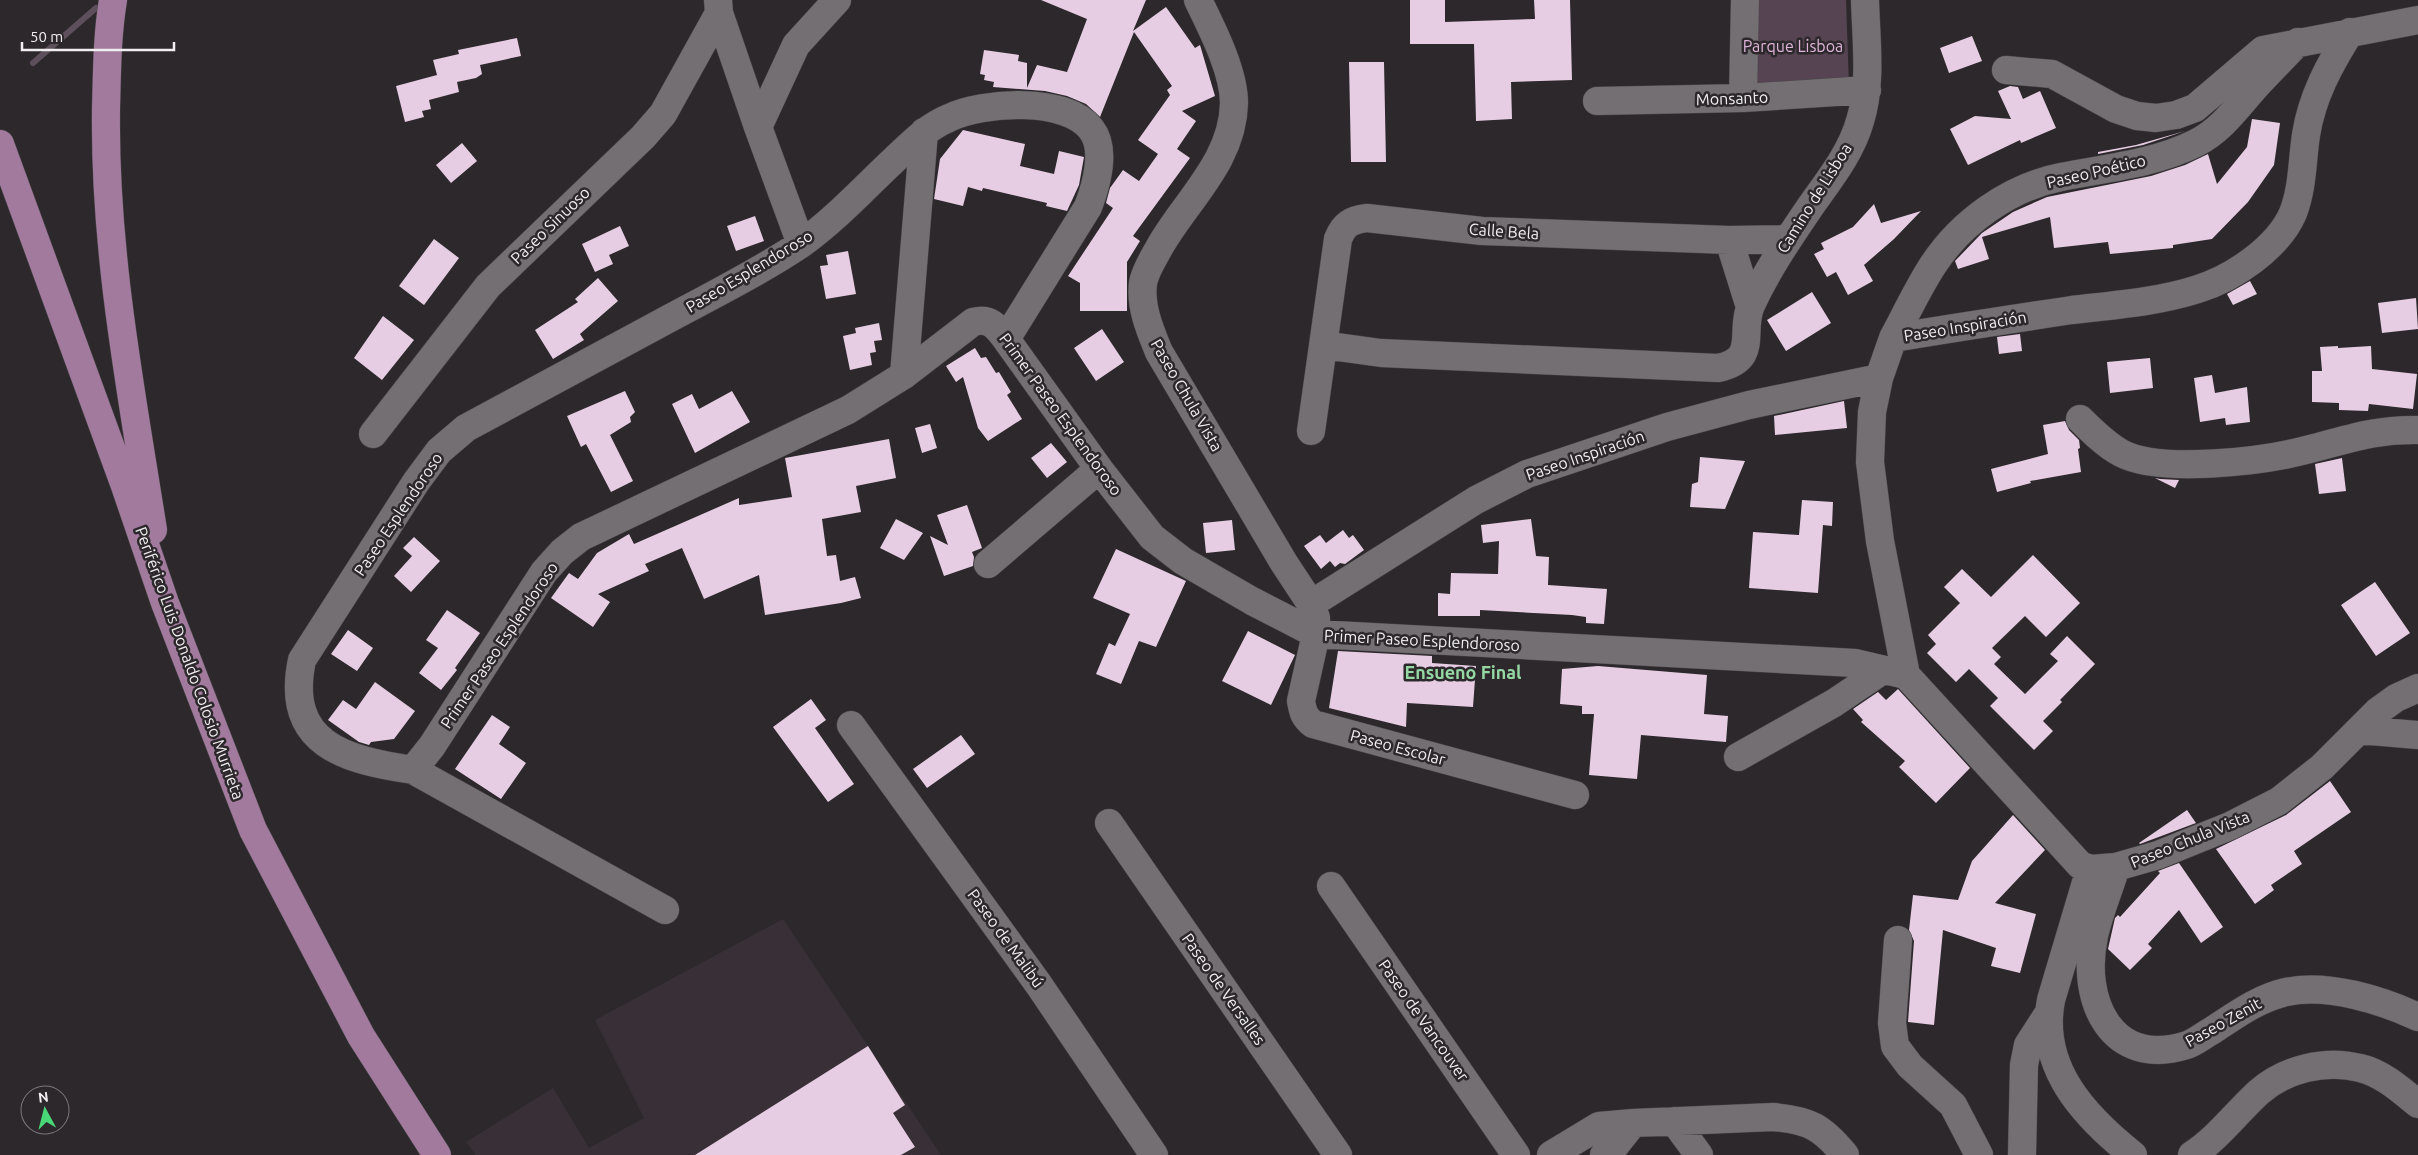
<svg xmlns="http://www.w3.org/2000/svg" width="2418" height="1155" font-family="Ubuntu,sans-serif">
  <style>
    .built { fill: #393037 }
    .green { fill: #564453 }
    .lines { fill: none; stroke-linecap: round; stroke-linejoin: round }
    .stream { stroke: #5d505c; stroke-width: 6 }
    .building { fill: #e6cde3 }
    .minor-casing { stroke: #494649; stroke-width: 29 }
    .major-casing { stroke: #494649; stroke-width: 29 }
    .minor { stroke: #736f72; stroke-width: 28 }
    .major { stroke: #a17a9d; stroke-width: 28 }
    .labels { text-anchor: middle; stroke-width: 5; stroke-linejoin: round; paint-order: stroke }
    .park-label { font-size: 16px; fill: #e0b5da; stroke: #2c282b }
    .street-label { font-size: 16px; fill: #f1eef1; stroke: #2c282b }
    .neighbourhood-label { font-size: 18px; font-weight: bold; fill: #95d8a4; stroke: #2c282b }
  </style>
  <rect width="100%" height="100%" fill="#2c282b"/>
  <path class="built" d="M783,919L941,1155H476L466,1142L553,1088L589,1148L644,1118L595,1020Z"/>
  <path class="green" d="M1747,0H1846L1849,87L1748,93Z"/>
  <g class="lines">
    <path class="stream" d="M33,63L96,8"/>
  </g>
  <path class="building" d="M1041,0H1146L1133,31L1166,7L1195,48L1200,45L1215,96L1182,111L1196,121L1177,149L1190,158L1133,236L1140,241L1127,262V311H1080V283L1068,276L1113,208L1106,203L1110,188L1123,170L1139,181L1158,154L1138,140L1170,95L1167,90L1172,86L1134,32L1100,117L1086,104L1067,96L1045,91L993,87L994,82L984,80L985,75L980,74L984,50L1019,55L1018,61L1027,63V88L1037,65L1067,72L1087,19Z
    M1410,0H1445V22L1535,19L1534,0H1570L1572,80L1511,82L1512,119L1476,121L1474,44H1410Z
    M1972,36L1982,61L1949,73L1940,48Z
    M517,38L521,56L480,65L482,74L476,78L457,82L459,92L429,100L431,109L422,111L424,117L405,122L396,86L437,75L433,60L459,54L458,50Z
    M1349,62H1384L1386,162H1351Z
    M2010,86L2018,87L2023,99L2040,91L2056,128L2021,143L2020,140L1968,165L1950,129L1975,116L2011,119L1998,91Z
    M2252,119L2280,123L2274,165L2248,202L2212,239L2173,245V248L2110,254L2108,242L2054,248L2050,217L1982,237L1989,259L1958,269L1955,261L1982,233L2013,212L2047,197L2151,176L2185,165L2208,154L2217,184L2247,147Z
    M963,130L1025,144L1020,166L1054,174L1059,151L1084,157L1079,185L1067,211L1046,206L1047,203L983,188L982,191L968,187L963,206L934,199L940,159Z
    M2185,131L2143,145L2098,154V152L2136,145Z
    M462,143L477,161L451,183L436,165Z
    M1874,204L1881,223L1921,211L1894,239L1864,265L1873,281L1848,295L1836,272L1827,277L1814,254L1824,249L1821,243L1853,227Z
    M755,216L764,241L736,251L727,226Z
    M620,226L629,246L609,255L613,264L595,272L582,244Z
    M434,239L459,258L424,305L399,286Z
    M848,251L856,294L826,299L820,266L828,265L826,255Z
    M598,278L618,301L580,334L584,340L553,359L535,330L578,302L575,299Z
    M2250,281L2257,294L2233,305L2227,294Z
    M1812,292L1831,323L1786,351L1767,320Z
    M2416,298L2418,329L2382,333L2378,303Z
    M383,316L414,340L382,380L354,358Z
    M879,323L882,340L874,341L876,352L870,353L872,365L850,370L843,336L856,333L855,328Z
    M1102,329L1124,362L1096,381L1074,348Z
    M2020,334L2022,351L1999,354L1997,337Z
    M2338,346V348L2371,346L2372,369L2417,374L2413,409L2369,404L2368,411L2339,410V403L2312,402V371H2322L2320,347Z
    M975,348L981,358L986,357L996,373L999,372L1011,392L1007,395L1022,419L988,441L978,428L963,377L956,382L946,366Z
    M2150,358L2153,388L2110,393L2107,362Z
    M2212,375L2215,393L2247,387L2250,422L2226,425L2225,418L2200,422L2194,378Z
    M625,391L635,412L630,417L631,422L610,435L633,481L611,492L586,444L581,447L567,416Z
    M732,391L750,422L695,453L672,404L692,394L699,409Z
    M1844,401L1847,428L1775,435L1774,416Z
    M2065,421L2069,430L2079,440L2080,448L2078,449L2081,472L2030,481L2031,483L1997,492L1991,469L2048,454L2043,425Z
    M930,424L937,448L922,453L915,428Z
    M889,439L896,478L856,486L861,512L822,519L827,556L836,555L840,581L855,577L861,598L841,603L765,615L759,575L704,599L682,548L645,564L649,571L598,594L610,602L593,627L551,598L569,573L578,579L597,553L629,534L634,544L739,498V505L792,497L785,458Z
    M1051,443L1067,462L1047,478L1031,458Z
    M1700,457L1745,461L1725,509L1690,507L1692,484L1698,482Z
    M2342,458L2346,491L2319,494L2315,464Z
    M2155,478L2160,479L2179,480L2175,488Z
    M1802,500L1833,502L1832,526L1823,525L1818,593L1749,588L1753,532L1799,535Z
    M967,505L982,548L972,552L974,557L973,566L944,576L930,536L948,545L937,515Z
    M896,519L923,533L904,560L880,548Z
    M1531,519L1536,556L1549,557L1548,585L1607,589L1604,624L1586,623V617L1572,615L1480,610V616H1438V593L1450,594L1451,573L1498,574L1499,541L1483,543L1481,525Z
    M1232,520L1235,550L1206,553L1203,523Z
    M1343,530L1349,538L1353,535L1364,550L1345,564L1340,563L1335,567L1330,561L1321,569L1304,546L1320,535L1326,543Z
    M414,537L440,561L411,592L394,576L412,556L403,548Z
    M1116,549L1186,581L1156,647L1139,641L1121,684L1096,674L1109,643L1115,646L1130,614L1093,598Z
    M2033,555L2080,603L2046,637L2025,616L1992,648L2001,657L1994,664L2025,694L2058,661L2050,654L2067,636L2095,664L2060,700L2062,702L2043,721L2053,731L2034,750L1990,706L1998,698L1969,669L1956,682L1927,653L1936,644L1928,635L1960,603L1944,587L1962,569L1991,597Z
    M2375,582L2410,633L2376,656L2341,605Z
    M447,610L480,633L455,668L457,670L441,690L419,673L438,648L426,640Z
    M348,630L373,648L357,671L331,654Z
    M1248,631L1295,655L1271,705L1222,681Z
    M1338,651L1432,656V663L1476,666L1473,707L1407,703L1406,727L1329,708Z
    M1598,666L1707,675L1704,714L1728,716L1726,742L1641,735L1637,779L1589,775L1594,714H1582V706L1560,704L1562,669Z
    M375,682L415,711L394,739L371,742L369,745L359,742L328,720L343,700L356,709Z
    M1898,689L1970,768L1936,803L1899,767L1905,761L1861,722L1863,720L1853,709L1878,692L1886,700Z
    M811,699L826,720L815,728L854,784L828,802L773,727Z
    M492,715L510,727L499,744L526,763L501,799L455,769Z
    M961,735L975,754L927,788L913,769Z
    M2330,781L2351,812L2294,851L2302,864L2271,885L2274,890L2255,904L2216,849L2286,815Z
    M2187,810L2196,823L2140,844L2139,843Z
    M2013,815L2045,850L1995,903L2036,914L2020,973L1991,966L1996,948L1943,930L1934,1025L1908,1022L1914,941L1909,930L1913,895L1958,900L1972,861Z
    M2179,863L2223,927L2201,943L2179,910L2148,944L2152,948L2130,970L2108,949L2115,918L2118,915L2120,917L2160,873L2158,871Z
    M868,1046L905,1105L893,1113L915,1147L901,1155H695Z"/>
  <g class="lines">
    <g class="minor-casing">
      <path id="minor" d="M1198,0C1212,29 1234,71 1234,103C1233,162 1185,201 1159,248C1153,259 1145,271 1143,283C1140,307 1150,330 1159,352L1284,563L1311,604L1316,618V634L1301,701C1303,712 1304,717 1313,724L1575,795
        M719,13L758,127L801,244
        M2006,70L2052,74L2116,109L2137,116L2156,118L2176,115L2195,108L2263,50L2418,20
        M1743,98L1745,0
        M1597,101L1743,98L1867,90
        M758,127L796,45L837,0
        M1729,240L1750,307
        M1893,338C1906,314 1918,288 1933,265C1961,222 2010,187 2061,177C2106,168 2154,164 2196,143C2222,130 2237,107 2256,86C2270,71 2284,57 2298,42
        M1006,339L1088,207C1096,186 1107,149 1091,129C1066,96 982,102 949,118C927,127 911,144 894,160C864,188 835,220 801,244C756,274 707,298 659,324C595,358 531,393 466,428L439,451L416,482L302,660C284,745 346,760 413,770L432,746L544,572L562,552L581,537L848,410L904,375L973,322C990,317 997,327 1006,339L1099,469L1152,537L1183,561L1252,601L1316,634L1855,663L1906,675
        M1323,345L1381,353L1718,368C1760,359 1739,332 1751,305C1767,270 1789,238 1810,207C1829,180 1851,153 1860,121C1872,83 1866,40 1865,0
        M904,375L924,132
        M1879,378L1872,412L1870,462L1880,541L1906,675L2080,865L2090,869L2116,867L2158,855L2230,826L2279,801L2322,767L2378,711L2396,698L2418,688
        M2080,419C2092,431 2106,445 2121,453C2160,474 2264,461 2306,450C2347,440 2374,429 2418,430
        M1311,431L1338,239C1344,224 1351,220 1367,218L1482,231L1729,240L1788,239
        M373,434L488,286L643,137L663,114L719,13L718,0
        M988,564L1099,469
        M1311,604L1476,500L1527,474L1667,427L1749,405L1879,378L1893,338C1952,328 2012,319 2072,310C2114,305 2158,302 2198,289C2233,278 2278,248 2293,213C2303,187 2302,161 2306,135C2312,96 2330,64 2350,32
        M851,725L1039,985L1154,1155
        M2359,730L2418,735
        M1738,757L1834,703L1883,670
        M413,770L665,910
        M1109,823L1338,1155
        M2116,867C2109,890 2099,913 2094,936C2080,1000 2111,1069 2187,1045C2196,1042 2204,1035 2213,1030C2236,1015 2259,998 2286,992C2328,983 2381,1000 2418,1017
        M2090,869L2051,1000C2038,1067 2084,1116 2133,1155
        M1331,886L1516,1155
        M1898,940L1892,1023L1895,1046L1910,1066L1953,1105L1979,1155
        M1674,1121L1699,1155
        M1551,1155L1599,1126L1633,1123L1773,1117C1809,1120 1822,1127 1845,1155
        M1604,1155L1614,1147L1633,1123
        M2022,1155L2024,1065L2028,1045L2048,1014
        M2192,1155C2218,1138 2236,1113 2259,1092C2285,1069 2326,1059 2360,1068C2382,1073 2401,1090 2418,1104"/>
    </g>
    <g class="major-casing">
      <path id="major" d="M113,0C107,36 107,73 106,109C104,251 131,390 153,530
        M0,144L125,486L165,603L253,830L361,1036L437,1155"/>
    </g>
    <use href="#minor" class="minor"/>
    <use href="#major" class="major"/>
  </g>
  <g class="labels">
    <g class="park-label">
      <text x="1793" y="52">Parque Lisboa</text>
    </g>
    <g class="street-label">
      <text transform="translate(1732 98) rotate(-2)" y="6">Monsanto</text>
      <text transform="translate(2096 171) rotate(-13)" y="6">Paseo Poético</text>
      <text transform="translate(1814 198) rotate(-58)" y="6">Camino de Lisboa</text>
      <text transform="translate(550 225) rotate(-44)" y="6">Paseo Sinuoso</text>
      <text transform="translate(1504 231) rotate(4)" y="6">Calle Bela</text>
      <text transform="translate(749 271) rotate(-31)" y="6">Paseo Esplendoroso</text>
      <text transform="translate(1965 326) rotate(-9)" y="6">Paseo Inspiración</text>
      <text transform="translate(1187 395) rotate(60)" y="6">Paseo Chula Vista</text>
      <text transform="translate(1061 414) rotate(54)" y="6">Primer Paseo Esplendoroso</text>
      <text transform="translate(1585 455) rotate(-19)" y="6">Paseo Inspiración</text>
      <text transform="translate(398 514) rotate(-56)" y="6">Paseo Esplendoroso</text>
      <text transform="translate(1422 640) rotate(3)" y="6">Primer Paseo Esplendoroso</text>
      <text transform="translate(499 645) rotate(-56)" y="6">Primer Paseo Esplendoroso</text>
      <text transform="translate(190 663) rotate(70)" y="6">Periférico Luis Donaldo Colosio Murrieta</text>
      <text transform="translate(1398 747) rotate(15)" y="6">Paseo Escolar</text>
      <text transform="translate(2190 839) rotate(-22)" y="6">Paseo Chula Vista</text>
      <text transform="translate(1006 938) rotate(54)" y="6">Paseo de Malibú</text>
      <text transform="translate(1224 989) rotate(55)" y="6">Paseo de Versalles</text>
      <text transform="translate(1424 1020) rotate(55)" y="6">Paseo de Vancouver</text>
      <text transform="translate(2223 1022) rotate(-29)" y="6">Paseo Zenit</text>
    </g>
    <g class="neighbourhood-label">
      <text x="1463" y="679">Ensueno Final</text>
    </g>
  </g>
  <g transform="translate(45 1110) rotate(353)"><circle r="24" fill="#2c282b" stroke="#7b777a"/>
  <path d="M0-4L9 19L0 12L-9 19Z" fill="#49d778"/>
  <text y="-8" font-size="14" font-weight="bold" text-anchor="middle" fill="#f1eef1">N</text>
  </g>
  <path d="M22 42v8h152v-8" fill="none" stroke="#f1eef1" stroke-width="2.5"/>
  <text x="30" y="42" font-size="15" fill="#f1eef1" stroke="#2c282b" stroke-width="4" paint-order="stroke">50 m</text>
</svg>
